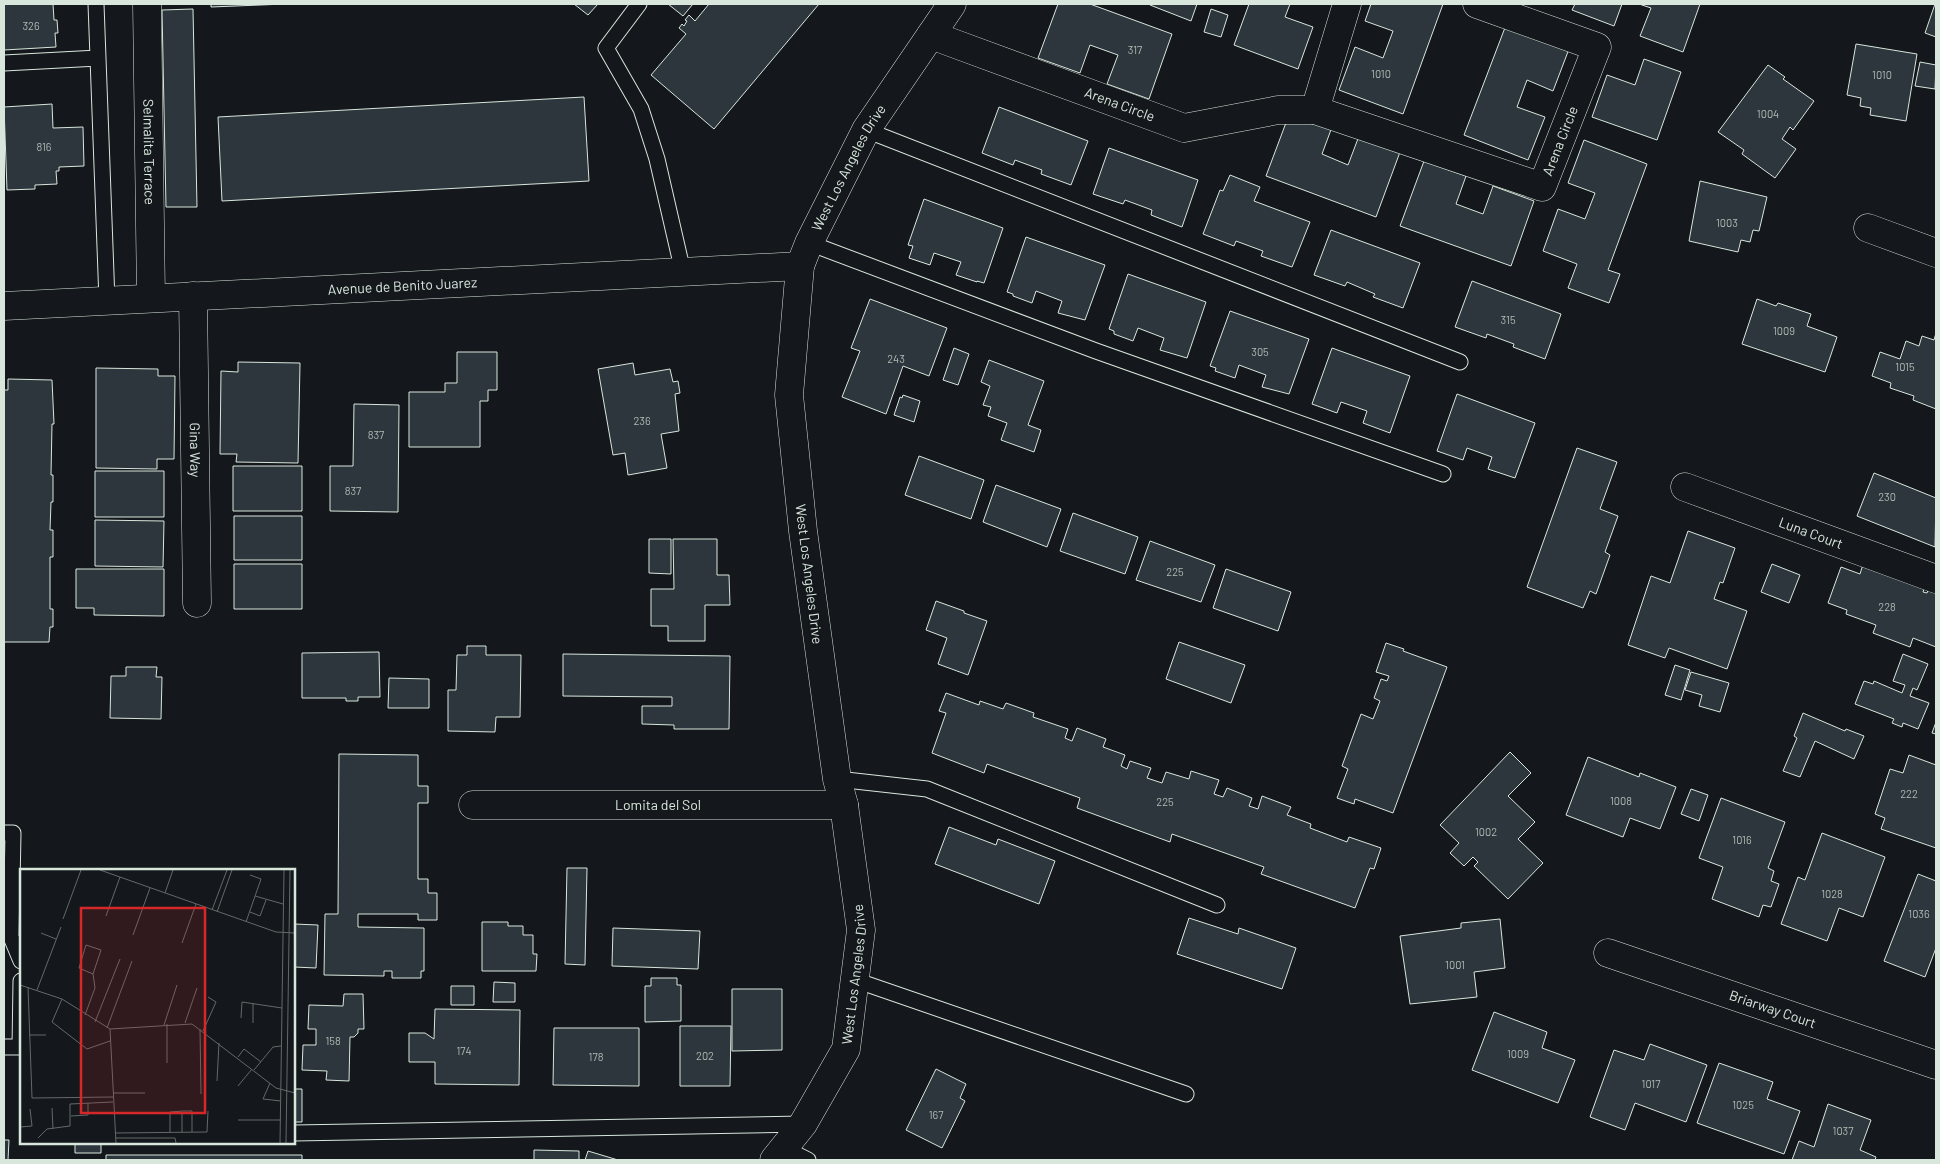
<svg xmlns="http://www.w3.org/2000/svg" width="1940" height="1164" font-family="Barlow,sans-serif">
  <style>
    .building { fill: #2c363c; stroke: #d8e6dc }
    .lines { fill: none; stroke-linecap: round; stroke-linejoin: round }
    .lane-casing { stroke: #d8e6dc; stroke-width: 17 }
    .street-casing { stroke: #d8e6dc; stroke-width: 29 }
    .secondary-casing { stroke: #d8e6dc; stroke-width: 29 }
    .lane { stroke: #14181c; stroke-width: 15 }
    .street { stroke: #14181c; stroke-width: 28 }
    .secondary { stroke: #14181c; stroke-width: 28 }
    .labels { text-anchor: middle; stroke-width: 4; stroke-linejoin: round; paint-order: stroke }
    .number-label { font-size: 11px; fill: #adbab4 }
    .street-label { font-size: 14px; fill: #d8e6dc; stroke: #14181c }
    .inset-road { fill: none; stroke: #626a69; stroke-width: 1 }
    .view { fill: #d62828; fill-opacity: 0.15; stroke: #d62828; stroke-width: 2.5 }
    .inset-edge { fill: none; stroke: #d8e6dc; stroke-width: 2.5 }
  </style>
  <rect width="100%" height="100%" fill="#14181c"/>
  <path class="building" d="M4,4H53L54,20H57L58,33H55L56,47L4,50Z
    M211,4H285L211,7Z
    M574,4H598L588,15Z
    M668,4H693L683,16Z
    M709,4H819L714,129L651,75L686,34L679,28L682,24L684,26L687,21L685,20L689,15L695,21Z
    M1058,4H1090L1172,34L1149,99L1107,84L1118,55L1090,45L1080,73L1038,58Z
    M1151,4H1197L1191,21L1150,5Z
    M1249,4H1290L1285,17L1313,27L1298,69L1234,45Z
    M1371,4H1443L1403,114L1339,90L1355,47L1383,58L1393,31L1365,21Z
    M1575,4H1622L1614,26L1572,10Z
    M1639,4H1700L1683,52L1640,36L1651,8Z
    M1935,4H1936V37L1925,33Z
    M193,9L197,207H166L162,10Z
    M1211,9L1228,15L1221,37L1204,32Z
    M1506,25L1569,49L1553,91L1527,80L1517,107L1545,117L1528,160L1464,135Z
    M1856,44L1917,54L1906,121L1870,115L1871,108L1860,106L1861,98L1847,95Z
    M1644,59L1681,72L1657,140L1592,117L1607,75L1635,85Z
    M1920,62L1936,65L1935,89L1915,86Z
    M1768,65L1785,77L1783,79L1814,101L1793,130L1790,127L1782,139L1796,149L1775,178L1742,154L1744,150L1718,132Z
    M584,97L589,181L222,201L218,117Z
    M52,104L53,128L83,127L84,166L59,167V171H56L57,184L35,185V189L7,190L4,107Z
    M999,107L1088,141L1071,185L1041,174L1042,170L1015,160L1013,165L982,153Z
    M1290,112L1332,127L1322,154L1348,165L1359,136L1400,152L1376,217L1266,176Z
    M1584,140L1647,164L1608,270L1620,274L1609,303L1568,288L1577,264L1543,251L1558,209L1585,219L1595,193L1568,183Z
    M1109,148L1198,180L1182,227L1151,215L1152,210L1125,200L1123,204L1093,194Z
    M1424,161L1466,176L1456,204L1483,214L1493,186L1534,201L1511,266L1400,226Z
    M1230,175L1260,187L1254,201L1310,222L1292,267L1261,256L1263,251L1236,241L1234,246L1203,234L1220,190L1223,191Z
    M1700,181L1767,197L1759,231L1753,230L1750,242L1741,240L1738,252L1689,241Z
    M924,199L1003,228L984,283L977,281V282L956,275L961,262L934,253L930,265L909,258L913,246L908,245Z
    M1331,230L1420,263L1403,308L1373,297L1375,294L1347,282L1345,286L1314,275Z
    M1026,237L1105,265L1085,320L1058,313L1062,301L1036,291L1032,303L1013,296V294L1007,292Z
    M1128,274L1206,302L1187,358L1160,350L1164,338L1138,328L1133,341L1114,334V331L1109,329Z
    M1472,281L1561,314L1545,359L1513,347L1514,344L1487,334L1486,338L1455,327Z
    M870,299L947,328L929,376L903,366L886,414L842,397L860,351L851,348Z
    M1757,299L1776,306L1778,303L1811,314L1807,326L1837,337L1825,372L1742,344Z
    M1230,311L1309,339L1289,394L1262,387L1266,375L1239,365L1235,378L1215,371L1216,368L1210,366Z
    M1936,333V409L1913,400L1914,396L1890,388L1891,383L1872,376L1880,352L1900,359L1906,341L1919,346L1922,336L1934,340Z
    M954,348L969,354L958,385L943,380Z
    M1332,348L1410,376L1390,433L1363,423L1367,411L1341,402L1337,413L1312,404Z
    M457,352H497V390H488V401H480V447H409V392H445V383H457Z
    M989,360L1044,381L1028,425L1041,430L1034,452L1001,440L1007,423L988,416L991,407L983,405L990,386L981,382Z
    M238,362L300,363L298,463L236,462L237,454H220L221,371L238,372Z
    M633,363L635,375L670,369L673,382L678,381L680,393L675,394L679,431L661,434L667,468L628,475L625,453L613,455L598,369Z
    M96,368L158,369V376H175L174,459H157V469L96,468Z
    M8,379L52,380L54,424H52L51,475H53V502H51L50,530H53V557H50V609H53V627H50L49,642H4V390H8Z
    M1457,394L1535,423L1515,478L1488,469L1492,457L1467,448L1463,460L1437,451Z
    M903,395L920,401L914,422L894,415L900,397L902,398Z
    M354,404L399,405L398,512L330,511V466H353Z
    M1577,448L1617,462L1600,509L1618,516L1605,552L1610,555L1596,594L1590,591L1583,608L1527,587Z
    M919,456L984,480L971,519L905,495Z
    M233,466H302V511H233Z
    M95,471H164V517H95Z
    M1874,473L1936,498L1935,547L1857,516Z
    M996,485L1061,509L1047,547L983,522Z
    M1073,513L1138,537L1125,574L1060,551Z
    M234,516H302V560H234Z
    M95,520L164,521L163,567L95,566Z
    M1688,531L1735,548L1723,583L1720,582L1714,599L1747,611L1727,669L1669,648L1665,658L1628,645L1651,576L1670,583Z
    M649,539H671V574L649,573Z
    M673,539H717V575H729L730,605H705V641H668V626H651V589H674Z
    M1150,541L1215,565L1201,602L1136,580Z
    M1864,561L1926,584L1923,592L1927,593L1930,585L1936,588V647L1913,638L1910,647L1873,633L1876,625L1846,614L1847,610L1828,603L1841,567L1860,574Z
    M234,564H302V609H234Z
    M1772,564L1800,575L1789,603L1761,592Z
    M76,569H164V616L94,615V608H76Z
    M1226,569L1291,592L1278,631L1213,608Z
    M936,601L964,611V613L987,621L968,675L938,664L947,638L926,630Z
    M1179,642L1245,665L1231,703L1166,679Z
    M1386,643L1404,649L1403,651L1447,667L1393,813L1355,799L1354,804L1337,798L1348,769L1342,766L1361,714L1373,719L1380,701L1374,698L1381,679L1387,681L1389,676L1376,672Z
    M467,646H486V655H521L520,717H496L495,732L448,731V690H456L457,655H467Z
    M379,652L380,697H358V701H346V698H302V653Z
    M563,654L730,656L729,729H674V725L642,724V706H672V697L563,696Z
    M1903,654L1928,664L1917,690L1913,688L1910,696L1929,703L1918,729L1903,723L1902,727L1892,723L1894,719L1855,704L1864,681L1873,684L1874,681L1902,693L1905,685L1893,681Z
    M1675,665L1690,670L1681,700L1665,695Z
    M126,667H157L156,677H162L161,719L110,718L111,676H126Z
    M1691,672L1729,683L1720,712L1699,706L1702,695L1685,690Z
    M389,678L429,679V708H388Z
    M946,693L979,705L980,701L1003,709L1006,703L1034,713L1033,717L1068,729L1065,738L1072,741L1077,728L1106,739L1103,747L1125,755L1121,766L1127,769L1130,761L1151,768L1147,778L1162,783L1166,772L1189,779L1191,771L1219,780L1214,794L1223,797L1227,788L1252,798L1249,806L1258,809L1262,796L1291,807L1287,815L1311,824L1310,828L1347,842L1349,837L1381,848L1374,869L1370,868L1355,908L1261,874L1264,867L1172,834L1170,842L1077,808L1080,798L987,764L984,773L932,753L946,713L939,711Z
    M1803,713L1845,731L1846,729L1864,736L1854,759L1815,741L1800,777L1783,771L1797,738L1794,736Z
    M1936,722V734L1932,733Z
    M1510,752L1531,773L1508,796L1535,822L1518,839L1543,863L1508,899L1474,866L1478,862L1473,857L1464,866L1450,853L1459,843L1440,825Z
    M339,754L418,755V786H428V803H418V879H428V893H437V920H418V914H358V927L424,928V971H421V978H392V971H384V976L324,975L325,914H338Z
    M1909,755L1936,765V848L1881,829L1885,818L1875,814L1890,769L1903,773Z
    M1588,757L1639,777L1640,773L1676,787L1660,829L1630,818L1623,837L1566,815Z
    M1691,789L1708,795L1699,821L1681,814Z
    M1721,798L1785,822L1768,868L1774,871L1771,881L1779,884L1771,907L1763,905L1759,917L1712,899L1723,867L1699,858Z
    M949,827L996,845L998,839L1055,861L1039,904L935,864Z
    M1822,833L1885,857L1863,917L1839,908L1827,941L1781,924L1798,877L1805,880Z
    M567,868H587L585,965L565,964Z
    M1918,874L1936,881V948L1925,977L1884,961Z
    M1189,918L1238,934L1239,928L1296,948L1282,989L1177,954Z
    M1500,919L1505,968L1474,972L1477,997L1410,1004L1400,936L1461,928V923Z
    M482,922H508V926H523V935H533V954H537L536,971H482Z
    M294,924L318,925L316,968L294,967Z
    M613,928L700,931L698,969L612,966Z
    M651,978H677V985H681V1021L645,1022V986H651Z
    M494,982L515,983V1002H493Z
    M451,986H474V1005H451Z
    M732,989H782V1050L732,1051Z
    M344,994H363L364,1029H358V1033L354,1037H350L349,1081L326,1080L327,1071L302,1070L303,1045H316V1029H308L309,1005L343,1006Z
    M435,1009L520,1010L519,1085L435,1084V1062H409V1033H425L434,1039Z
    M1494,1012L1547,1032L1542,1048L1575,1060L1558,1103L1472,1070Z
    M680,1026H731L730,1086H680Z
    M554,1028H639V1086L553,1085Z
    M1650,1044L1707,1065L1686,1122L1635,1103L1625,1130L1590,1117L1614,1050L1644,1060Z
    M1719,1063L1773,1082L1767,1099L1800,1111L1784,1154L1697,1123Z
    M936,1069L966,1084L960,1098L965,1101L942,1148L906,1130Z
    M294,1089H302V1122H294Z
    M1828,1104L1871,1120L1860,1150L1876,1157L1875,1160H1792L1799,1141L1814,1147Z
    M4,1140H9L8,1160H4Z
    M75,1143H101V1153H75Z
    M534,1150L579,1151V1160H534Z
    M588,1151L618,1160H585Z
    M106,1155H302V1160H106Z"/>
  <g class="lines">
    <g class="lane-casing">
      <path id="lane" d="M96,4L107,301
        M639,4L606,48L641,109L657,159L683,272
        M4,63L98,58
        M866,130L1460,362
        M809,243L1096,351L1443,474
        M837,779L927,789L1217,905
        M4,833H13L11,937L21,961
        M855,980L1186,1094
        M4,1047H20L21,981
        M294,1133L803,1124
        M784,1148L808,1160"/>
    </g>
    <g class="street-casing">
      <g id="street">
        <path id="s1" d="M147,4L151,298"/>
        <path id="s2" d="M1347,4L1315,110L1542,187L1597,47L1477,4"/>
        <path id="s3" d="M931,35L1184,128L1278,110H1315"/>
        <path d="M1868,228L1936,253"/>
        <path id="s4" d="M193,296L197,603"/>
        <path id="s5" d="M1685,487L1936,579"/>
        <path id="s6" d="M473,805H844"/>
        <path id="s7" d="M1608,953L1936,1065"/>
      </g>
    </g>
    <g class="secondary-casing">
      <g id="secondary">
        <path id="s8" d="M4,306L800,266"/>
        <path id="s9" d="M774,1160L803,1124L846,1049L861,930L844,805L837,779L803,531L789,395L800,266L809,243L866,130L952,4"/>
      </g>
    </g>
    <use href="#lane" class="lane"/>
    <use href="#street" class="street"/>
    <use href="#secondary" class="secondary"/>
  </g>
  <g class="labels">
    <g class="number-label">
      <text x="31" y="30">326</text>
      <text x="1135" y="54">317</text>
      <text x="1381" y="78">1010</text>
      <text x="1882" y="79">1010</text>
      <text x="1768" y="118">1004</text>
      <text x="44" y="151">816</text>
      <text x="1727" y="227">1003</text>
      <text x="1508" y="324">315</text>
      <text x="1784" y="335">1009</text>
      <text x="1260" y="356">305</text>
      <text x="896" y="363">243</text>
      <text x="1905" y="371">1015</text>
      <text x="642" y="425">236</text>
      <text x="376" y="439">837</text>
      <text x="353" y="495">837</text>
      <text x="1887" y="501">230</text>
      <text x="1175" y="576">225</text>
      <text x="1887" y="611">228</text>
      <text x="1909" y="798">222</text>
      <text x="1621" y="805">1008</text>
      <text x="1165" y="806">225</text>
      <text x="1486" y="836">1002</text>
      <text x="1742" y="844">1016</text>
      <text x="1832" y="898">1028</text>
      <text x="1919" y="918">1036</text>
      <text x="1455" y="969">1001</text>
      <text x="333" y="1045">158</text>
      <text x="464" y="1055">174</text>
      <text x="1518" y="1058">1009</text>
      <text x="705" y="1060">202</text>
      <text x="596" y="1061">178</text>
      <text x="1651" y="1088">1017</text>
      <text x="1743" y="1109">1025</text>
      <text x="936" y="1119">167</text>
      <text x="1843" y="1135">1037</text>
    </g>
    <g class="street-label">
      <text dy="5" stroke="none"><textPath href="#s3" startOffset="201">Arena Circle</textPath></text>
      <text dy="5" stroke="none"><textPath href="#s2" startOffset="400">Arena Circle</textPath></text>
      <text dy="5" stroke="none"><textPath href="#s1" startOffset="148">Selmalita Terrace</textPath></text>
      <text dy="5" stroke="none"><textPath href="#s9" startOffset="1032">West Los Angeles Drive</textPath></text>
      <text dy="5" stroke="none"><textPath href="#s8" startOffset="399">Avenue de Benito Juarez</textPath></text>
      <text dy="5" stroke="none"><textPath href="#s4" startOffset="154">Gina Way</textPath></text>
      <text dy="5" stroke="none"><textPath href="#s5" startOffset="134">Luna Court</textPath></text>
      <text transform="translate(809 574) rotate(83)" y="5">West Los Angeles Drive</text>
      <text dy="5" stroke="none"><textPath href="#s6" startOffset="185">Lomita del Sol</textPath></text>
      <text dy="5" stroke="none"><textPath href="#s9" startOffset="208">West Los Angeles Drive</textPath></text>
      <text dy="5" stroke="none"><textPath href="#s7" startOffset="174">Briarway Court</textPath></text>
    </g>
  </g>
  <g transform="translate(20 869)">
    <rect width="275" height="275" fill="#14181c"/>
    <path class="inset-road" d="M80,1L256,63L275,64M275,6V34M145,24L153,1M235,27L263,35M192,41L207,1M197,43L212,1M230,43L240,47L246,31M86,47L100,8M43,50L61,1M226,53L241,10L230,6M21,64L36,70M113,66L130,19M162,74L176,35M66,76L81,81L73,105L59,99ZM0,116L42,130L90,160L172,155L256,219L275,224M8,118L12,229L93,228M17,121L41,58M42,130L32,153L67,180L90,172M65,146L75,119L73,105M221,149L222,133L262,139M75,153L100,90M165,154L177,119M233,154V134M147,155V194M144,156L157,116M87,159L112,92M90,160L96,274M180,160L181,225M183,162L196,133L188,128M9,166H26M218,188L224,180L241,193M234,201L253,178L261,177M197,212L199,174M250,214L243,230L261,232M218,217L232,200M93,224H125M32,239L33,260M51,247L68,246V234M218,251H261M0,258L12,257L10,240M150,263V243L163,242H172V263M162,263V243M95,264L187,263L188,242M18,269L27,260L50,257V235L93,233M95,269H155L156,274M260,274L264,1M266,274L270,1"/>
    <path class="view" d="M61,39H185V244H61Z"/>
    <rect width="275" height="275" class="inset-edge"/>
  </g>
  <rect width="1940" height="1164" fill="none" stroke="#d8e6dc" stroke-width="10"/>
</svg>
